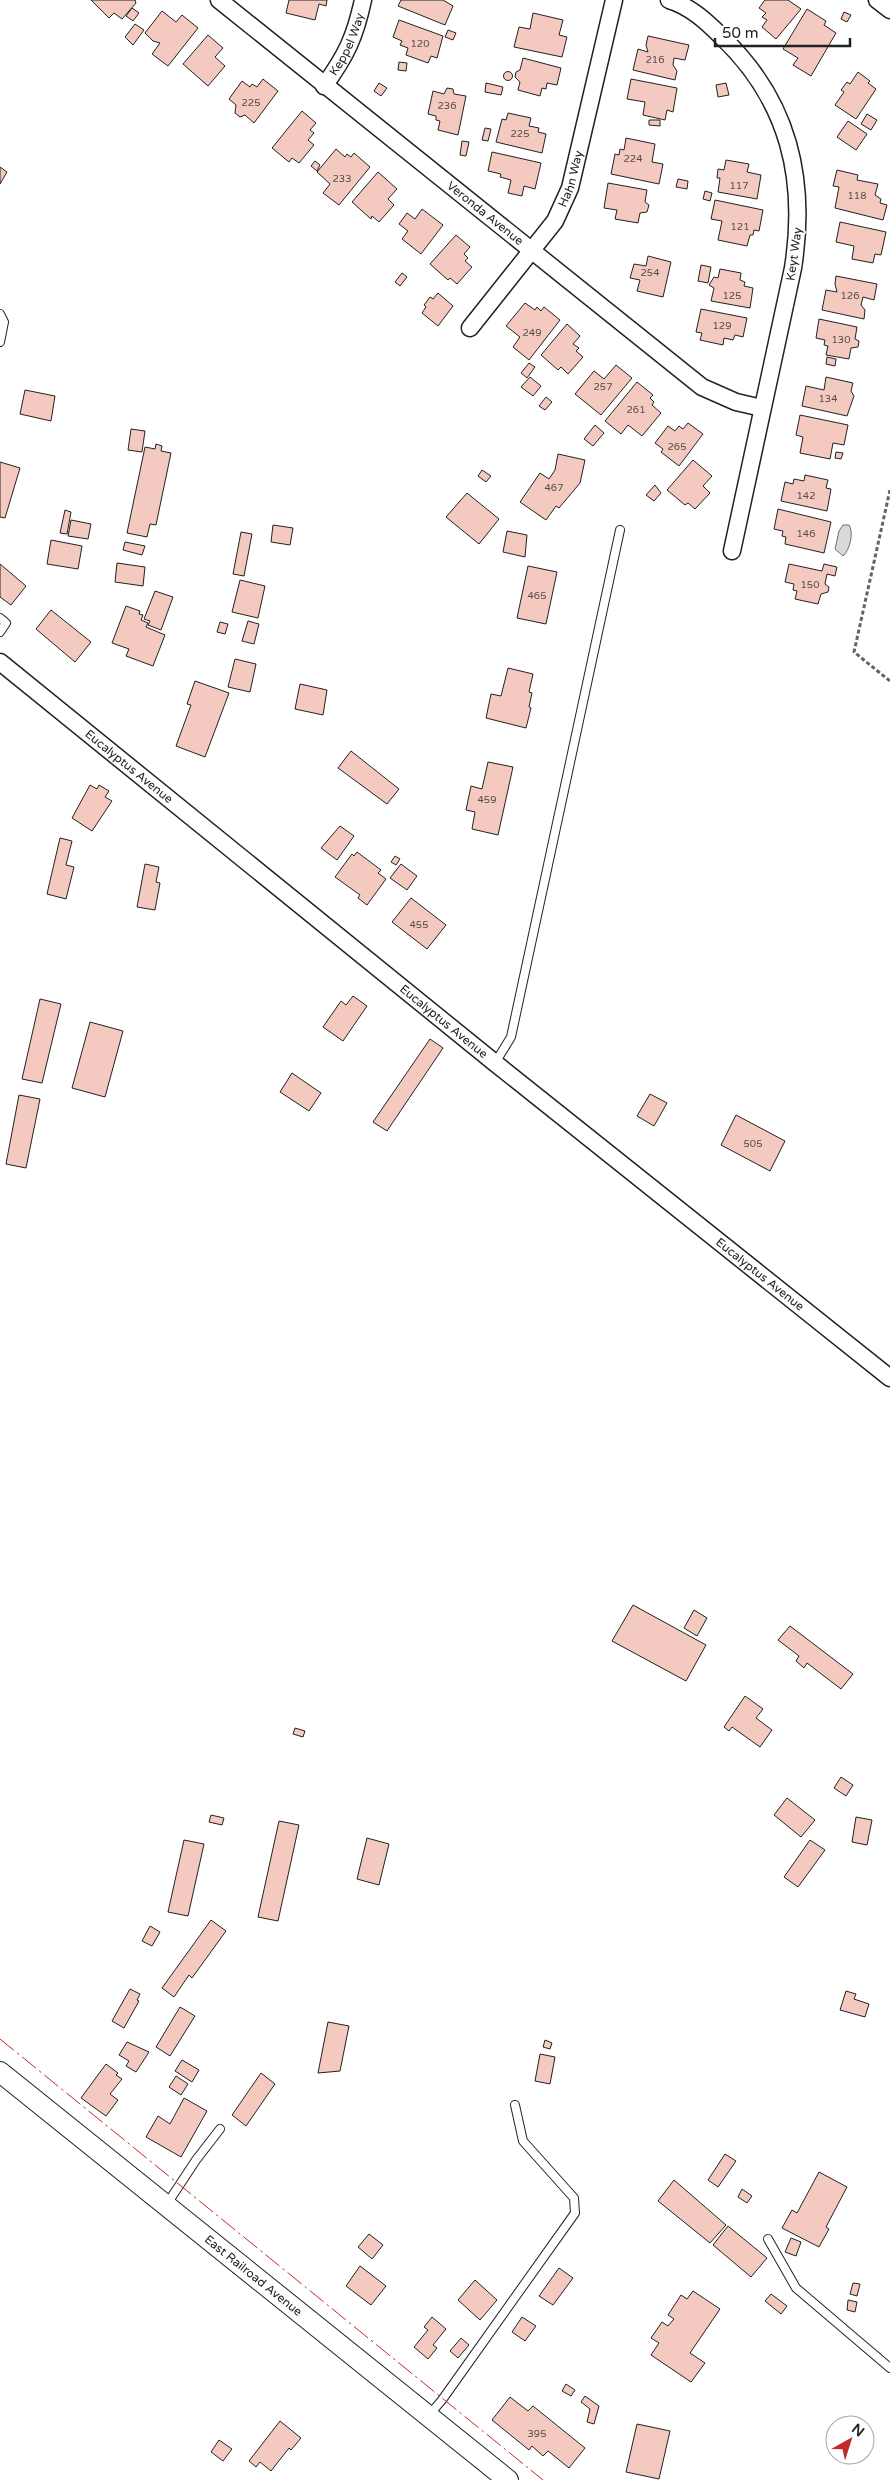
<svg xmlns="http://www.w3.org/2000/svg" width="890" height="2480" font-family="'Varela Round',sans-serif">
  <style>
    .water { fill: #d9d9d9; stroke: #6f6f6f }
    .building { fill: #f3c9c0; stroke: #222 }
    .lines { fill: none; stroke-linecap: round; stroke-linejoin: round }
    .service-casing { stroke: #222; stroke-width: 10 }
    .minor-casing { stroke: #222; stroke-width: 19 }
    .tertiary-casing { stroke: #222; stroke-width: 22 }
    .path { stroke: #646464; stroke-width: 3; stroke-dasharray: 4 2.5; stroke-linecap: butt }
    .service { stroke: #fff; stroke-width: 8 }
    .minor { stroke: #fff; stroke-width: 16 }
    .tertiary { stroke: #fff; stroke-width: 20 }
    .power { stroke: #c62828; stroke-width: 1; stroke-dasharray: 18 4 2.5 4; stroke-linecap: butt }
    .labels { text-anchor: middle; stroke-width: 4; stroke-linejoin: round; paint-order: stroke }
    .number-label { font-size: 10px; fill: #564c4a }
    .street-label { font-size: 12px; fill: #222; stroke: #fff }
  </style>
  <rect width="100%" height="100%" fill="#fff"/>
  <path class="water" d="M843,525H849C854,532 850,550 843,556L835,549L839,531Z"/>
  <path class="building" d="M91,0H135L136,3L122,19L114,13L109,18Z
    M289,0H327L326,6L319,4L315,20L286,13Z
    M401,0H443L453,6L445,25L398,6Z
    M765,0H788L801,9L776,39L762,27L767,20L762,17L766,13L759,8Z
    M132,8L139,13L133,21L126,16Z
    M807,9L826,21L824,25L836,33L811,76L793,65L798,58L783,49Z
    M162,11L176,22L182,15L198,28L168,66L152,54L160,43L153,41L145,33Z
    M844,12L851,15L847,22L841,19Z
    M533,13L563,20L559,35L567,37L562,57L514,47L519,27L530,29Z
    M399,20L443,36L437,58L431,56L428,63L406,55L408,48L400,45L402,41L393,37Z
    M135,24L144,30L133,45L125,37Z
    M448,30L456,33L453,40L445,37Z
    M208,35L223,48L215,57L225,66L208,86L183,64Z
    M648,36L689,45L685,60L674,58L673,65L677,71L675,80L633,70L638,49L648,52L646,45Z
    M523,58L561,68L557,85L547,83L546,89L542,88L540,96L518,90L520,82L515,77L516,72L520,70Z
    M399,62L407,63L406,71L398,70Z
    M503.5 76a4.5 4.5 0 1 1 9 0a4.5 4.5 0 1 1-9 0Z
    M858,72L870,81L868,83L876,89L856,119L835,105L844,92L841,90L847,82L850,84Z
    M263,79L278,91L254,123L245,115L240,117L235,113L236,105L229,99L242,81L250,87L252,84L257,87Z
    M631,79L677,88L673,112L667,110L665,120L643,115L645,102L627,99Z
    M379,83L387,88L381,96L374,91Z
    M486,83L503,87L501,95L485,92Z
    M726,83L729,95L718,97L716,85Z
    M447,88L453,89L454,94L466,96L458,135L438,130L440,121L436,120V116L428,114L433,91L444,94Z
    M302,111L316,123L310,130L314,133L308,140L314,145L299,163L292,158L289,162L272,148Z
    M508,113L531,118L529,126L539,128L538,132L546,134L542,153L496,142L502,119L506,120Z
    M867,114L877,120L871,130L861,124Z
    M649,120H660V126L649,125Z
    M848,121L867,134L856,150L837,137Z
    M485,128L491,129L488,141L482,140Z
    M626,138L655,144L652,162L663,164L659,184L611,174L615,154L619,155L620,149L624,150Z
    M462,141L469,142L466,156L460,155Z
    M336,149L345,157L347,154L351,157L354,153L370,167L339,205L323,193L330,184L317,172Z
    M492,152L541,163L535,189L524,186L522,196L508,193L511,180L500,177L501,174L488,171Z
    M726,160L749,164L747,172L761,175L757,199L718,192L720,178H717L718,169L724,170Z
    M315,161L320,165L317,171L311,166Z
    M0,167L7,172L0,184Z
    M837,170L858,175L857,180L878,184L875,195L881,199L880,203L887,205L883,220L835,208L839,187L833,186Z
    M378,172L397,189L388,199L394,205L379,222L372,216L371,219L352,202Z
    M678,179L688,181L687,189L676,187Z
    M608,183L647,190L645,202L649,205L647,212L640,213L638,223L615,219L617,210L604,208Z
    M705,191L712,193L710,201L703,199Z
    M715,200L763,210L759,231L754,230L753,235H750L747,246L718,240L722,221L711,219Z
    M422,209L443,225L421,254L402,239L408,231L399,224L407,213L415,219Z
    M840,222L886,232L881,255L875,254L873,263L852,259L854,246L836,242Z
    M456,235L470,247L464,254L468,258L465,261L472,267L457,284L450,278L448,280L430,264Z
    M648,256L671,262L663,297L637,291L640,280L630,278L634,264L646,266Z
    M701,265L711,267L708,283L698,281Z
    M720,269L741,273L740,280L745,282L744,286L753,288L750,308L711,301L714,288L709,285L714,277L718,278Z
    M402,273L407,277L400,286L395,282Z
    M836,276L877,284L874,300L863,297L861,305L865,310L864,319L822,310L826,290L837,292L835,284Z
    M438,293L453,306L438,326L422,313L426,307L424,305L430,297L433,299Z
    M525,303L535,310L537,307L541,311L544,307L560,320L529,360L513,347L520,337L506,326Z
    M701,309L747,318L743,337L735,335L733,340L724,338L723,345L700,340L702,333L696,332Z
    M819,319L857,327L855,339L859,341L858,347L851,348L849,359L826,355L828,346L824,345L825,340L816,338Z
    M567,324L580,336L573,344L579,348L576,351L583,357L568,374L561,367L558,370L541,355Z
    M827,357L836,359L835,366L826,364Z
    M529,363L535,367L527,378L521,373Z
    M616,365L632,378L601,415L575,394L594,371L604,379Z
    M530,377L541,386L533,396L521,387Z
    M826,377L853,383L851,391L854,396L847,416L802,406L806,386L824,390Z
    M637,382L653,395L650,398L654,402L652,405L661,413L642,436L628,425L621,434L605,421Z
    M25,390L55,396L51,421L20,414Z
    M546,397L552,402L545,410L539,406Z
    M800,415L848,425L844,445L833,443L830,459L800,453L803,437L796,435Z
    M688,423L703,434L679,466L661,452L663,449L655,443L668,426L675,431L679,426L683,429Z
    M595,425L604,433L593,446L584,439Z
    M131,429L145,431L142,452L128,450Z
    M156,444L162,446L161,451L171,453L156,525L150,524L147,537L127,533L145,447L155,449Z
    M836,452L843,453L841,459L835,458Z
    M558,454L585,460L580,483L559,508L556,506L546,520L520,502L540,473L549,479L555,470Z
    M693,460L712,476L703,486L710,493L695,509L688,503L685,505L667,490Z
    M0,462L20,468L5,518L0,517Z
    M482,470L491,476L486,482L478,476Z
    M805,475L828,480L826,488L831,489L827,511L781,501L785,482L793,484L794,479L804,481Z
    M655,485L661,493L654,501L646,495Z
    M467,493L499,519L479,544L446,517Z
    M778,509L831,522L824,553L785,544L786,537L782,536L783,531L774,529Z
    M65,510L71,512L67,534L60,533Z
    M71,520L91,524L88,539L68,536Z
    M273,525L293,528L290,545L271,542Z
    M507,531L527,535L525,557L503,552Z
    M241,532L252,534L244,576L233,574Z
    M51,540L82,546L78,569L47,564Z
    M125,542L145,546L142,555L123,550Z
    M117,563L145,567L143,586L115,582Z
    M0,564L26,586L11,605L0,597Z
    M789,564L822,571L824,564L837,567L835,576L827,574L825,584L829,587L828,592L821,594L818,604L795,599L797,591L793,590L794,584L785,582Z
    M528,566L557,572L546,624L517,618Z
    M240,580L265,586L258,618L232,612Z
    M155,591L173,597L161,630L148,625L150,621L144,619Z
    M126,606L140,611L139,614L143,615L141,620L148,623L146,627L165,635L153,666L126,656L129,649L112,643Z
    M51,610L91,642L75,662L36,629Z
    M248,621L259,624L254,644L242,641Z
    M220,622L228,624L225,634L217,632Z
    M235,659L256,664L250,692L228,687Z
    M508,668L533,674L529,692L532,693L529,707L531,708L526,728L486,718L491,694L501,696Z
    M195,681L229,693L205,757L176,746L191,705L187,704Z
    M300,684L327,690L323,715L295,709Z
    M351,751L399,789L387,804L338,768Z
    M488,762L513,767L498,835L472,829L475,812L466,810L471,786L482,789Z
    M90,785L97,789L99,785L109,791L105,797L112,801L92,831L72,818Z
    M340,826L354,836L337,860L321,848Z
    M60,838L72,841L66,865L74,867L66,899L47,894Z
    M357,852L381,870L378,873L386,879L367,905L358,898L360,895L335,877L352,854L354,856Z
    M395,856L400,859L396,865L391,862Z
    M145,864L159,867L156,882L160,883L155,910L137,907Z
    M401,864L417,876L407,890L390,878Z
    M411,898L446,925L427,949L392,922Z
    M353,996L367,1006L343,1041L323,1027L341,1001L346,1005Z
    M40,999L61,1004L42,1083L22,1079Z
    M90,1022L123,1031L105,1097L72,1088Z
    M430,1039L443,1048L387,1131L373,1122Z
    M292,1073L321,1093L309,1111L280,1092Z
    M650,1094L667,1103L654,1126L637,1116Z
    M19,1095L40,1099L26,1168L6,1164Z
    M736,1115L785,1141L770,1171L721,1145Z
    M633,1605L706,1645L686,1681L612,1641Z
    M694,1610L707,1618L697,1636L684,1628Z
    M790,1626L853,1674L841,1689L807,1663L804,1668L796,1661L799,1656L778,1640Z
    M745,1696L763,1709L756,1718L772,1730L760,1747L732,1727L729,1731L724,1727Z
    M295,1728L305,1731L303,1737L293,1734Z
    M841,1777L853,1785L846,1796L834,1788Z
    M787,1798L815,1820L801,1837L774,1815Z
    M211,1815L224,1818L222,1825L209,1822Z
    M856,1817L872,1820L867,1845L852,1842Z
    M279,1821L299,1825L278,1921L258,1917Z
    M367,1838L389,1844L379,1885L357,1879Z
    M184,1840L204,1844L188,1916L168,1912Z
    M810,1840L825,1850L798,1887L784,1877Z
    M211,1920L226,1931L192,1978L189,1975L174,1997L162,1988Z
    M150,1926L160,1932L152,1946L142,1941Z
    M130,1989L140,1994L137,2000L139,2001L124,2028L112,2021Z
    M846,1991L856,1994L854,1999L869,2004L865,2017L840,2010Z
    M180,2007L195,2016L170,2056L156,2047Z
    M328,2022L349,2026L340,2071L318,2073Z
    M545,2040L552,2043L550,2049L543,2047Z
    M127,2042L149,2052L136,2072L126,2066L129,2061L119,2055Z
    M540,2054L555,2057L550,2084L535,2081Z
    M182,2060L199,2070L192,2082L175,2071Z
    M106,2064L118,2073L116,2075L122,2079L110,2094L118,2100L106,2116L81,2098Z
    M261,2073L275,2084L246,2126L232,2115Z
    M176,2076L188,2084L181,2095L169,2087Z
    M184,2098L207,2111L181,2157L146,2137L158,2116L170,2124Z
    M725,2154L736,2161L718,2187L708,2180Z
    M819,2172L847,2187L826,2227L829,2229L819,2247L782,2228L792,2210L797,2213Z
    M674,2180L726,2225L710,2243L658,2201Z
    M742,2189L752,2196L747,2203L738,2197Z
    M728,2226L767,2258L751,2277L713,2245Z
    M369,2234L383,2245L372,2259L358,2247Z
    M791,2238L801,2242L796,2256L785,2252Z
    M360,2266L386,2286L371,2305L346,2286Z
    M559,2268L573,2278L553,2305L539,2296Z
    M475,2280L497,2300L480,2320L458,2300Z
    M853,2283L860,2284L857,2296L850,2294Z
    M693,2291L720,2309L690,2353L705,2363L691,2382L651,2355L659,2343L651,2338L662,2322L668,2326L674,2319L668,2315L681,2295L687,2299Z
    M771,2294L787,2306L781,2314L765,2301Z
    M848,2300L857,2302L855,2312L847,2310Z
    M432,2317L446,2329L433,2345L437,2348L428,2359L414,2347L428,2330L424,2327Z
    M522,2317L536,2326L525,2341L512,2332Z
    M461,2338L469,2345L458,2358L450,2351Z
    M566,2384L575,2390L571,2396L562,2391Z
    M585,2396L599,2406L594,2424L587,2422L590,2409L581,2402Z
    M510,2397L528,2411L533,2406L585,2448L569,2468L548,2451L543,2456L532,2446L529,2450L492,2420Z
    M280,2421L301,2438L291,2450L289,2448L271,2471L260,2462L256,2467L249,2461Z
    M637,2424L670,2431L659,2479L626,2472Z
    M219,2440L232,2449L223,2461L211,2452Z"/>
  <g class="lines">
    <g class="service-casing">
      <path id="service" d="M0,314L4,322L0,342
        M0,618L6,623L0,632
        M495,1063L511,1037L620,530
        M167,2204L196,2160L220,2129
        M768,2239L796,2288L890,2368
        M429,2415L442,2400L575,2213L574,2198L523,2141L515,2105"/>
    </g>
    <g class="minor-casing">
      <g id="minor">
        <path id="s1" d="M219,0L702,387L736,402L762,408"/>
        <path d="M669,0C690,6 707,22 722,37C789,101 807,179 793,268L732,551"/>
        <path d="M877,0L890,10"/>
        <path id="s2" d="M324,86C346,56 355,37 363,0"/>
        <path id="s3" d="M470,328L555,221L570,188L614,0"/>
        <path id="s4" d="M0,662L495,1063L890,1378"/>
      </g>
    </g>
    <g class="tertiary-casing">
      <g id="tertiary">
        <path id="s5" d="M0,2072L508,2480"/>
      </g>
    </g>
    <path class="path" d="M890,490L854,652L890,681"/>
    <use href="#service" class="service"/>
    <use href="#minor" class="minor"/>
    <use href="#tertiary" class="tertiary"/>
    <path class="power" d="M0,2039L543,2480"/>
  </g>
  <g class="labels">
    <g class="number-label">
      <text x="420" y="47">120</text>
      <text x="655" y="63">216</text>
      <text x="251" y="106">225</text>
      <text x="447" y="109">236</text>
      <text x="520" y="137">225</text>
      <text x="633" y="162">224</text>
      <text x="342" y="182">233</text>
      <text x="739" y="189">117</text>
      <text x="857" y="199">118</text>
      <text x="740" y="230">121</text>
      <text x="650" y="276">254</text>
      <text x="732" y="299">125</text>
      <text x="850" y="299">126</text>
      <text x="722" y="329">129</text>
      <text x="532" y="336">249</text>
      <text x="841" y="343">130</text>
      <text x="603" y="390">257</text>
      <text x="828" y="402">134</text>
      <text x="636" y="413">261</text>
      <text x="677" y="450">265</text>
      <text x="554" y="491">467</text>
      <text x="806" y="499">142</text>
      <text x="806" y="537">146</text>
      <text x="810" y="588">150</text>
      <text x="537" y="599">465</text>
      <text x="487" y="803">459</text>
      <text x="419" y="928">455</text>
      <text x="753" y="1147">505</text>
      <text x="537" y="2437">395</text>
    </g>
    <g class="street-label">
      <text dy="4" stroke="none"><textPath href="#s2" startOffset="48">Keppel Way</textPath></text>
      <text dy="4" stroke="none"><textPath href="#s3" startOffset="182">Hahn Way</textPath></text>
      <text dy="4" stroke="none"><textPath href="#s1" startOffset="341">Veronda Avenue</textPath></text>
      <text transform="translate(794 254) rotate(-82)" y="4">Keyt Way</text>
      <text dy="4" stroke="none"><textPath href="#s4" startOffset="166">Eucalyptus Avenue</textPath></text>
      <text dy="4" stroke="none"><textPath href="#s4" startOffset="571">Eucalyptus Avenue</textPath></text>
      <text dy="4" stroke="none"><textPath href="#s4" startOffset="976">Eucalyptus Avenue</textPath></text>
      <text dy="4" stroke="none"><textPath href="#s5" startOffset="325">East Railroad Avenue</textPath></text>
    </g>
  </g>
  <g transform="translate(850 2440) rotate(39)"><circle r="24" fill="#ffffff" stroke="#a7a7a7"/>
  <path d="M0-4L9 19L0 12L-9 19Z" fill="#c62828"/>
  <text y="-8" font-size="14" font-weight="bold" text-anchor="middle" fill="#222222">N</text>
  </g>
  <path d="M715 38v8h135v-8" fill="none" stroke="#222222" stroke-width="2.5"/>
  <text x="722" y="38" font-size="15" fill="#222222" stroke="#ffffff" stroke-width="4" paint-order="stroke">50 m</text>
</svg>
